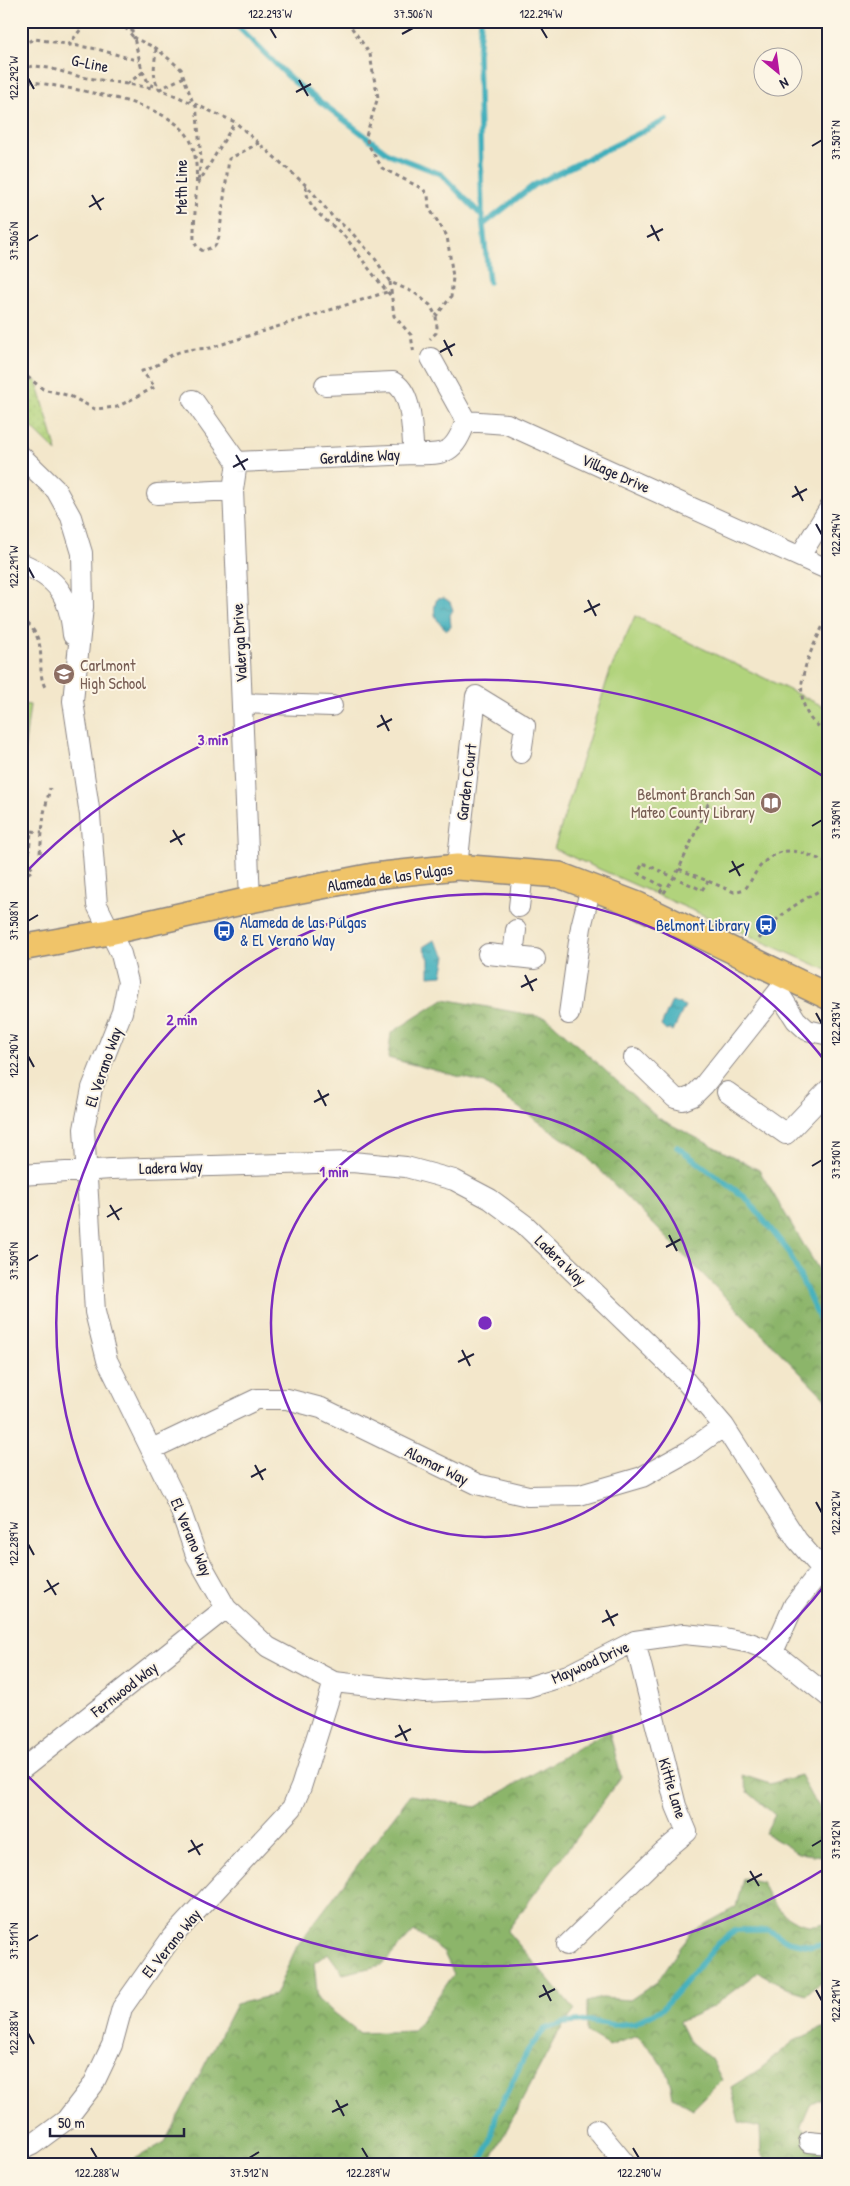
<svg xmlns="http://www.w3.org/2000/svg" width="850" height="2186" font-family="'Patrick Hand',sans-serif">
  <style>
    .grass { fill: url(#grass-dots); stroke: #6a7a5b }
    .forest { fill: url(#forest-crowns); stroke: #576c53; fill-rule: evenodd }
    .green { fill: #b1d37b; stroke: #6a7a5b }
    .water { fill: url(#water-ripples); stroke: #31687c }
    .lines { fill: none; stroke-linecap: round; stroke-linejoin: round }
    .stream { stroke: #40afbc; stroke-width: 5.5 }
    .minor-casing { stroke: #8a8483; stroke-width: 22 }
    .major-casing { stroke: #8a8483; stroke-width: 28 }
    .path { stroke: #8a8483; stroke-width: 3; stroke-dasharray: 4 4; stroke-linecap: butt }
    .minor { stroke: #fff; stroke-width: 20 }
    .major { stroke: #f0c469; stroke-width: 25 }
    .ticks { fill: none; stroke: #22223b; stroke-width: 2 }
    .ring { fill: none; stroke: #7b2cbf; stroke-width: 2.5 }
    .labels { text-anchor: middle; stroke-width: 4; stroke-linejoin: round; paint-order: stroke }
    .street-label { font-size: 16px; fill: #22223b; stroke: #fcf5e5 }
    .education-label { font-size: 16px; fill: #785e54; stroke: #fcf5e5; text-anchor: start }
    .transit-label { font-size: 16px; fill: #164399; stroke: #fcf5e5; text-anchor: start }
    .centre { fill: #7b2cbf; stroke: #fcf5e5; stroke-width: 2.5 }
    .ring-label { font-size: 15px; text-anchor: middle; font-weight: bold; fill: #7b2cbf; stroke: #fcf5e5; stroke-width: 4; stroke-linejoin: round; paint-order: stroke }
    .neatline { fill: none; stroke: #22223b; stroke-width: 2 }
    .ticks-label { font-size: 12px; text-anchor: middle; fill: #22223b }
  </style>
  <defs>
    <pattern id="grass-dots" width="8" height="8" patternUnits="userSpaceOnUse" patternTransform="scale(1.25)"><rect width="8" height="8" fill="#b1d37b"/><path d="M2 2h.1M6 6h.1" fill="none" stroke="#98b56b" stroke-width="1.8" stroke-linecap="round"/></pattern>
    <pattern id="forest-crowns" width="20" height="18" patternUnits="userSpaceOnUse" patternTransform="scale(1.25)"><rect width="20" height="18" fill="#8cb56b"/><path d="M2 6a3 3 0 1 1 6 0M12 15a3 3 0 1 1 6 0" fill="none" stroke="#729359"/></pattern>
    <pattern id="water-ripples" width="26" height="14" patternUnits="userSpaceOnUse" patternTransform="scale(1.25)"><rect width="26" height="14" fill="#40afbc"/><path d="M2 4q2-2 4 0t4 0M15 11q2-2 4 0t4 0" fill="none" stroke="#358e9a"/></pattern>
  </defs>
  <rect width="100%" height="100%" fill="#fcf5e5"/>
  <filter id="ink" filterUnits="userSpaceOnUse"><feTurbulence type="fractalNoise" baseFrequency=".02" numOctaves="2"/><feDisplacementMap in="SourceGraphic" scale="10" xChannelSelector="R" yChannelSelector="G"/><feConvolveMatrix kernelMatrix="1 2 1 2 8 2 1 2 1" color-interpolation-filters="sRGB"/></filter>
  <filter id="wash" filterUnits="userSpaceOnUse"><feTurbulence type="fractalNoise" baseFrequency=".0096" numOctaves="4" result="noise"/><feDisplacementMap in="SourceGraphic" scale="20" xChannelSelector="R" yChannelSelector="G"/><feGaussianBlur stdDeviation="1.12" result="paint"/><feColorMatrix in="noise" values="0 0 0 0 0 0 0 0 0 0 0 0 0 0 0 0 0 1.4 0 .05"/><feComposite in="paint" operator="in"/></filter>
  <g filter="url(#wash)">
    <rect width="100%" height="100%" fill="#f3e7cb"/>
    <path class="grass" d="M21,370L37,382L57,452L21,417Z"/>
    <path class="forest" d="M444,999L547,1018L658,1118L759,1170L829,1287V1402L583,1153L484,1083L388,1058L391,1033Z
      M609,1730L621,1777L507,1931L575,2010L556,2036L488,2165H124L165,2142L236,2004L275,1995L297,1946L410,1795L476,1807ZM414,1931L443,1951L454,1974L413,2031L360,2033L318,2000L314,1963L328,1953L343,1974L382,1965Z
      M742,1775L770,1784L800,1775L811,1796L829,1819V1857L798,1853L765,1833L775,1815L748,1792Z
      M743,1878L762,1882C770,1903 785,1921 809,1925C815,1926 823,1923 829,1922V1980H824L806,1994L787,1988L758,1972L712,2007L679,2022L688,2040L711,2059L722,2080L693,2109L673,2097C667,2065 660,2059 637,2036L609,2046L587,2033V2002L602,1998L630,2000L657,1982L691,1932L736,1907Z
      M822,2028L829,2029V2095L811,2103L801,2126L829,2158V2165H771L761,2152L760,2127L739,2122L731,2087L760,2069L794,2041Z"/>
    <path class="green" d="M635,616L829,709V971L554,849L610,671Z
      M21,704L30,705L21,775Z"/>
    <path class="water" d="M444,598L450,602L453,610L450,615L451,627L447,630C436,621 431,613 437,599Z
      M434,940L446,956L442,975L429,976V959L423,947Z
      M672,1001L685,1006L673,1031L669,1029L666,1031L661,1026Z"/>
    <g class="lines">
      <path class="stream" d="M232,21L293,81L389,154L441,174L482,216L489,282
        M481,21L478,54L482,216
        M483,225L534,185L666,120
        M677,1147L746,1198L789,1252L829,1340
        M478,2165L490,2143L496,2115L528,2050L545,2029L564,2023L590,2021L613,2025L634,2023L662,2009L718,1944L736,1930H768L788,1941L811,1946L829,1943"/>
    </g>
  </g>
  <g filter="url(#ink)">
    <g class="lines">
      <g class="minor-casing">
        <path id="minor" d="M431,358L466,421L507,424L829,570
          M325,385L393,382C414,393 411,432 414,454
          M193,400L237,462L233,490L250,900
          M21,456L56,490L71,517L82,553L83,607L73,701L90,815L97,905L121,954L128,982L122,1012L92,1088L84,1129L95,1312L107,1360L179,1506L196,1555L226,1608L268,1647L334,1682L424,1692L528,1687L568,1675L635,1641L684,1634L724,1638L750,1643L773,1652L829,1697
          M237,462L414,454C447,455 454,453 466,421
          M157,494L233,490
          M800,556L829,509
          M21,563C58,579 69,594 73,635
          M242,703L332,706
          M457,867L476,696L525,726L521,753
          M519,907L523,872
          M488,954L535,959
          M513,956L516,930
          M778,992L796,1020L807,1030L829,1035
          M569,1014L581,927L591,887
          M634,1058L675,1098L683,1100L693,1096L704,1085L789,978
          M727,1092L786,1134L829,1089
          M21,1175L111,1169L352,1162L406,1167L454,1180L490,1199L525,1225L682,1377L724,1426L797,1540L822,1569L794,1605L773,1652
          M152,1449L257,1399H287L321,1408L477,1484L528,1496L580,1495L642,1477L689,1451L724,1426
          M21,1770L226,1608
          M567,1945L663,1852L687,1832L676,1806L635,1641
          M597,2130L626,2165
          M809,2142L829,2144
          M21,2150L32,2145L66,2120L93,2085L112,2045L122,2008L172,1937L292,1808L301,1787L334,1682"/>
      </g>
      <g class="major-casing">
        <path id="major" d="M21,948L109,932L250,900L373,876L457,867L559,875L638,905L829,997"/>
      </g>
      <path class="path" d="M120,21L134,38L142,70L149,84L235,122L309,188L332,216L351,232L374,257L390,282L415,293L430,305L436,316L437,327L436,333L430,339
        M129,21L134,38L156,48L181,69L193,103
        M347,21L370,54L373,73L378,97L366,136L368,144L382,168L423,189L428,195L429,208L447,236L453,277L451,297L436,316
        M21,44L35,39L97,49L139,61
        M68,46L87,21
        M156,49C155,62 151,78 160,89L184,77
        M21,68L35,66L49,68L81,77L153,88
        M21,79C65,90 172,98 191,142C202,167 193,214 194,241L197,247L203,251L215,246L219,237L229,159L259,143
        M127,84L143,72
        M196,104L201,159L198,183
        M198,184L235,122
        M306,186C306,214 337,224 350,243C364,262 376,279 391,296
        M390,282L394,316L411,335L414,355
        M21,372L43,389L70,396L95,409L117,407L155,387L142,371C155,368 159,363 170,356C182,349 197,349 210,348L387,292
        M829,613C815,645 788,684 810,718C814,724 823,729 829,733
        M21,618C53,641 33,668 46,689
        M40,853L44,813L50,788
        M679,869L734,892L745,889C750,883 753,876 758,869C780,841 802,851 829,864
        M21,878L33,870L28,863L31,831L42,832
        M660,892L664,887L638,873L643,863L702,890L708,881
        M664,893L679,869L708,804L712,807
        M759,939C777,915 802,899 829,886"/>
      <use href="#minor" class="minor"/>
      <use href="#major" class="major"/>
    </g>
  </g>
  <path class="ticks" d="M270,28L276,38M541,28L547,38M402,34L413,28M28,78L34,89M299,80L308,96M296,92L311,84M812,146L822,140M92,195L101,210M89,207L104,198M651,225L659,241M647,237L663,229M28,241L38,235M444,340L452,356M440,352L455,344M236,455L245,470M233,467L248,459M795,486L803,501M792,497L807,489M816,524L822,535M28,567L34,578M588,600L596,616M584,612L600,604M381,715L389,731M377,727L392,719M812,826L822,820M173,830L182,845M170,842L185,834M732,861L740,876M729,872L744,864M28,921L38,915M525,975L533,991M521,987L537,979M816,1013L822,1024M28,1056L34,1067M318,1090L326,1106M314,1102L329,1094M812,1166L822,1160M110,1205L119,1220M107,1217L122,1208M669,1235L677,1251M666,1247L681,1239M28,1261L38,1255M462,1350L470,1366M458,1362L474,1354M255,1465L263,1480M251,1477L266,1469M816,1502L822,1513M28,1544L34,1555M47,1580L56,1595M44,1592L59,1583M606,1610L614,1626M602,1622L618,1614M399,1725L407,1741M395,1737L411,1729M191,1840L200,1855M812,1846L822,1840M188,1852L203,1844M750,1871L759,1886M747,1882L762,1874M28,1941L38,1935M543,1985L551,2001M816,1990L822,2001M539,1997L555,1989M28,2033L34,2044M336,2100L344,2116M332,2112L348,2104M91,2148L97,2158M362,2148L368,2158M633,2148L639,2158M249,2158L259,2152"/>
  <g class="ring">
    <circle cx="485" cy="1323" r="214"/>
    <path d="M828 1581A429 429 0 1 1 828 1065"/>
    <path d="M826 1868A643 643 0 0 1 22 1770M22 876A643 643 0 0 1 826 778"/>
  </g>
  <defs>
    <g id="school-disc" transform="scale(1.125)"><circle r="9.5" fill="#8d6e63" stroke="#fcf5e5"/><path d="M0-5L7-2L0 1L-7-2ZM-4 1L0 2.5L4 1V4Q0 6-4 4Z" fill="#fff"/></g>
    <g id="library-disc" transform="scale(1.125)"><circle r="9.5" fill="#8d6e63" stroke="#fcf5e5"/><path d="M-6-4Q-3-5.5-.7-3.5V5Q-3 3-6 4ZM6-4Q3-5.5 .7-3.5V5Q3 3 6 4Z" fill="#fff"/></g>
    <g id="bus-disc" transform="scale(1.125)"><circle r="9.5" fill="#1a4fb4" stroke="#fcf5e5"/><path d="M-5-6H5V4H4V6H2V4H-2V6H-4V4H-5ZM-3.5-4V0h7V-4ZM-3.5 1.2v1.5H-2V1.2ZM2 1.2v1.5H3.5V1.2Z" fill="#fff"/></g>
  </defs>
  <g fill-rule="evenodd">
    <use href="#school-disc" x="64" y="674"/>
    <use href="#library-disc" x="771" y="803"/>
    <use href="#bus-disc" x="766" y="925"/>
    <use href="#bus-disc" x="224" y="931"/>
  </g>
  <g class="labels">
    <g class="street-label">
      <text transform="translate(90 63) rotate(11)" y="6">G-Line</text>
      <text transform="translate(181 187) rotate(-90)" y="6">Meth Line</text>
      <text transform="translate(360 456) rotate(-3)" y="6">Geraldine Way</text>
      <text transform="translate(616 473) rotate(24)" y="6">Village Drive</text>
      <text transform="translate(239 643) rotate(-93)" y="6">Valerga Drive</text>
      <text transform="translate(466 782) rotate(-83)" y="6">Garden Court</text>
      <text transform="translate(390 877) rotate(-8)" y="6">Alameda de las Pulgas</text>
      <text transform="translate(103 1067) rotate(-71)" y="6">El Verano Way</text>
      <text transform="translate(171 1167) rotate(-2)" y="6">Ladera Way</text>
      <text transform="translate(561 1260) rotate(44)" y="6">Ladera Way</text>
      <text transform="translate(437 1465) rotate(26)" y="6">Alomar Way</text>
      <text transform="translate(192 1537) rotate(67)" y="6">El Verano Way</text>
      <text transform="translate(590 1662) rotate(-24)" y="6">Maywood Drive</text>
      <text transform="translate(124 1689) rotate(-38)" y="6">Fernwood Way</text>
      <text transform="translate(673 1788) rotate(73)" y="6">Kittie Lane</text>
      <text transform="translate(171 1943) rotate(-51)" y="6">El Verano Way</text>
    </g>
    <g class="education-label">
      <text x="80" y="671">Carlmont<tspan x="80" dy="18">High School</tspan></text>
      <text x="755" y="800" text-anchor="end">Belmont Branch San<tspan x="755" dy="18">Mateo County Library</tspan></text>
    </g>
    <g class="transit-label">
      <text x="240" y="928">Alameda de las Pulgas<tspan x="240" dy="18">&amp; El Verano Way</tspan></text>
      <text x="750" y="931" text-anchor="end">Belmont Library</text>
    </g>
  </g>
  <circle cx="485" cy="1323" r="8" class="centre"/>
  <g class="ring-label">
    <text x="213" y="745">3 min</text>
    <text x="182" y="1025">2 min</text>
    <text x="334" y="1177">1 min</text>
  </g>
  <rect width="850" height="2186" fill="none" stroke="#fcf5e5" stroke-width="55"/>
  <g transform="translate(778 72) rotate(151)"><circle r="24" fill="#fcf5e5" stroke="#a5a1a1"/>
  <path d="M0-4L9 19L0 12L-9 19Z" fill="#b5179e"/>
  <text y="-8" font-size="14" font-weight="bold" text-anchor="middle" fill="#22223b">N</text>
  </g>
  <path d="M50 2128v8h134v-8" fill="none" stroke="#22223b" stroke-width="2.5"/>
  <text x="58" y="2128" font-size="15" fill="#22223b" stroke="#fcf5e5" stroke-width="4" paint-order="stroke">50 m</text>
  <rect x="28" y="28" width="794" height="2130" class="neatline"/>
  <g class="ticks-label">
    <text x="270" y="18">122.293°W</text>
    <text x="413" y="18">37.506°N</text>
    <text x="541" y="18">122.294°W</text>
    <text transform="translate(14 78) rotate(-90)" y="4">122.292°W</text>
    <text transform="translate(836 140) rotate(-90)" y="4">37.507°N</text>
    <text transform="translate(14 241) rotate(-90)" y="4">37.506°N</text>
    <text transform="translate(836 535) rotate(-90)" y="4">122.294°W</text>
    <text transform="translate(14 567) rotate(-90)" y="4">122.291°W</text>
    <text transform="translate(836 820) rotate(-90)" y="4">37.509°N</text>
    <text transform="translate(14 921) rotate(-90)" y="4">37.508°N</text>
    <text transform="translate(836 1024) rotate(-90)" y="4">122.293°W</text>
    <text transform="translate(14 1056) rotate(-90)" y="4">122.290°W</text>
    <text transform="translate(836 1160) rotate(-90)" y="4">37.510°N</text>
    <text transform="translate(14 1261) rotate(-90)" y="4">37.509°N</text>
    <text transform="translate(836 1513) rotate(-90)" y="4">122.292°W</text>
    <text transform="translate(14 1544) rotate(-90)" y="4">122.289°W</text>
    <text transform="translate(836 1840) rotate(-90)" y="4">37.512°N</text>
    <text transform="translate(14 1941) rotate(-90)" y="4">37.511°N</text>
    <text transform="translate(836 2001) rotate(-90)" y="4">122.291°W</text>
    <text transform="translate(14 2033) rotate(-90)" y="4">122.288°W</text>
    <text x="97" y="2177">122.288°W</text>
    <text x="249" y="2177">37.512°N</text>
    <text x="368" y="2177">122.289°W</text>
    <text x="639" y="2177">122.290°W</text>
  </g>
</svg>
